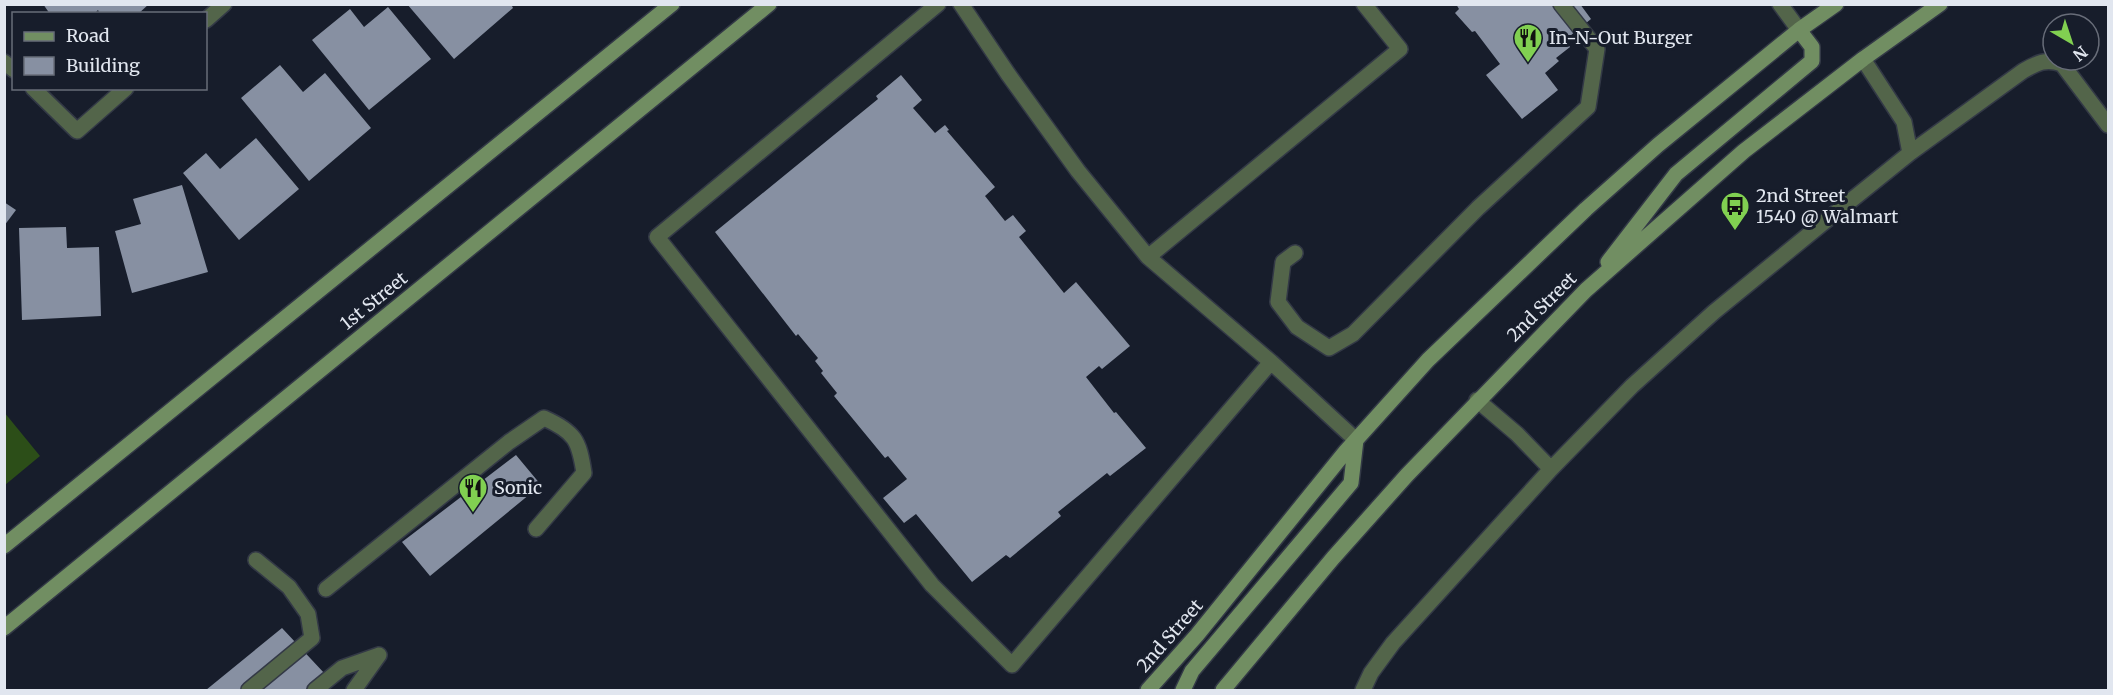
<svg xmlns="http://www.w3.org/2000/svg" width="2113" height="695" font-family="Merriweather,serif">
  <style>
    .green { fill: #2c4e18 }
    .building { fill: #8790a2 }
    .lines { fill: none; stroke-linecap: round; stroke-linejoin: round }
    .lane-casing { stroke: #333946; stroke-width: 18 }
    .street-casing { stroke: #333946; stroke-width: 18 }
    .secondary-casing { stroke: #333946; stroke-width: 18 }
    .lane { stroke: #53654a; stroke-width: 15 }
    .street { stroke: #53654a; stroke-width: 15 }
    .secondary { stroke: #718e62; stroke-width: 15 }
    .labels { text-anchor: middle; stroke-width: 6; stroke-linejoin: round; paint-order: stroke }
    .poi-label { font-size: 18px; fill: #e1e6ef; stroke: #171d2b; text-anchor: start }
    .street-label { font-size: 18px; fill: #e1e6ef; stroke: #171d2b }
  </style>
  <rect width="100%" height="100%" fill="#171d2b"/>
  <path class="green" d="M4,412L40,456L5,485H4Z"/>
  <path class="building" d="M43,4H149L138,14H100L98,10L94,14H50Z
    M407,4H511L513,8L454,59Z
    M1456,4H1580L1591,19L1565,40L1570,47L1556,58L1559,61L1545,73L1558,90L1522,119L1486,75L1500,64L1475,31L1472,32L1455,13L1459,9Z
    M388,7L431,59L369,110L312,40L350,9L364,27Z
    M280,65L303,92L325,73L371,128L309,181L241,98Z
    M901,75L922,100L913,108L935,133L945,125L949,130L947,131L995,187L985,196L1005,221L1013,215L1026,231L1019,237L1064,293L1076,282L1130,346L1102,369L1099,366L1086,377L1114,413L1116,412L1146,448L1110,476L1107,473L1058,512L1061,516L1010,558L1006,555L972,582L916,514L904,523L883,498L907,479L888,456L885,458L834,396L837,393L821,373L823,371L815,361L818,358L798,334L796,336L715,232L878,99L876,96Z
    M256,138L299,189L239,240L183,173L206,153L220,169Z
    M182,185L208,272L132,293L115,231L141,224L133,199Z
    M4,202L16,210L4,226Z
    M66,227L67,248L99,247L101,316L22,320L19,228Z
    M516,455L541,485L430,576L402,542Z
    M282,628L325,674L305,690H206Z"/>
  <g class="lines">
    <g class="lane-casing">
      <path id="lane" d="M938,4L657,237L932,585L1012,665L1271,362
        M961,4L1008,74L1078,171L1148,257L1271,362L1356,440
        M1780,4L1799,30
        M1863,59L1904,122L1910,153
        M1295,253L1283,262L1278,302L1297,327L1329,348L1353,334L1478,208L1588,107L1597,49L1561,4
        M1148,257L1400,49L1364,4
        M1477,400L1517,434L1551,469
        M326,589L509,442L544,418C575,432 579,440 584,473L536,529
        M249,690L312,638L308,614L289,587L256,560
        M315,690L342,668L379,655
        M354,690L379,655
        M1363,690L1371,673L1393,643L1551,469L1632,386L1714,312L1823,223L1910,153L2023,71C2037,63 2046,58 2062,64L2108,125"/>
    </g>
    <g class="street-casing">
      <path id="street" d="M206,20L224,4
        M4,62L14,70
        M33,88L77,131L126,88"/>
    </g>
    <g class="secondary-casing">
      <path id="secondary" d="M1608,262L1676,174L1812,61V47L1799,30
        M4,546L672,4
        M4,628L769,4
        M1148,690L1197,635L1346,451L1428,360L1586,209L1658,145L1799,30L1836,4
        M1183,690L1192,671L1351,483L1356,440
        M1223,690L1333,558L1407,475L1586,290L1744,151L1863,59L1940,4"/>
    </g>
    <use href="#lane" class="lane"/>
    <use href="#street" class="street"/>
    <use href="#secondary" class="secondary"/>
  </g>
  <defs>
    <g id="restaurant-pin" transform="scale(1.5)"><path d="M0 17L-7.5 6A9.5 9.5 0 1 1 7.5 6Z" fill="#81d051" stroke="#171d2b"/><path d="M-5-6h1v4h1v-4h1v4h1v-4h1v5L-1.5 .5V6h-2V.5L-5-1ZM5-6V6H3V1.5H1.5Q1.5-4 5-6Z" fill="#111"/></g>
    <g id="bus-pin" transform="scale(1.5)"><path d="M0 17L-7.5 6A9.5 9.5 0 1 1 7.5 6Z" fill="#81d051" stroke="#171d2b"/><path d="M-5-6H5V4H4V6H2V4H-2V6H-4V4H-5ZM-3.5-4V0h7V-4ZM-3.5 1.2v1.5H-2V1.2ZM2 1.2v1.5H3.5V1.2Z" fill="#111"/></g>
  </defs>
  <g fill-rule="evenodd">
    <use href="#restaurant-pin" x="1528" y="38"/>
    <use href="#bus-pin" x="1735" y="206"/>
    <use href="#restaurant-pin" x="473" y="488"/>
  </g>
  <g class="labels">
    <g class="poi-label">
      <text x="1549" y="44">In-N-Out Burger</text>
      <text x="1756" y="202">2nd Street<tspan x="1756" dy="21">1540 @ Walmart</tspan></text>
      <text x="494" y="494">Sonic</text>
    </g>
    <g class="street-label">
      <text transform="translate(374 301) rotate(-39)" y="6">1st Street</text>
      <text transform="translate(1542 307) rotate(-45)" y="6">2nd Street</text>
      <text transform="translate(1170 636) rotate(-49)" y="6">2nd Street</text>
    </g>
  </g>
  <rect width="2113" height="695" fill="none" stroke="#e1e6ef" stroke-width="12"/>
  <rect x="12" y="12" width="195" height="78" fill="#171d2b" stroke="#686d79" stroke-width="1.5"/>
  <rect x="24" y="32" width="30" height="9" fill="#718e62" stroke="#686d79" stroke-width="1.5"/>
  <text x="66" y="42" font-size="18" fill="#e1e6ef">Road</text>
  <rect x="24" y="57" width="30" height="18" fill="#8790a2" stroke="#686d79" stroke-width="1.5"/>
  <text x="66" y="72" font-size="18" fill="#e1e6ef">Building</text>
  <g transform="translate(2071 42) rotate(141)"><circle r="28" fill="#171d2b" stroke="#686d79" stroke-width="1.5"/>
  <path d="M0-4.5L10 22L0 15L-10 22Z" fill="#81d051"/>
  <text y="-9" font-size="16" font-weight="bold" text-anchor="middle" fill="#e1e6ef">N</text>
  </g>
</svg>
